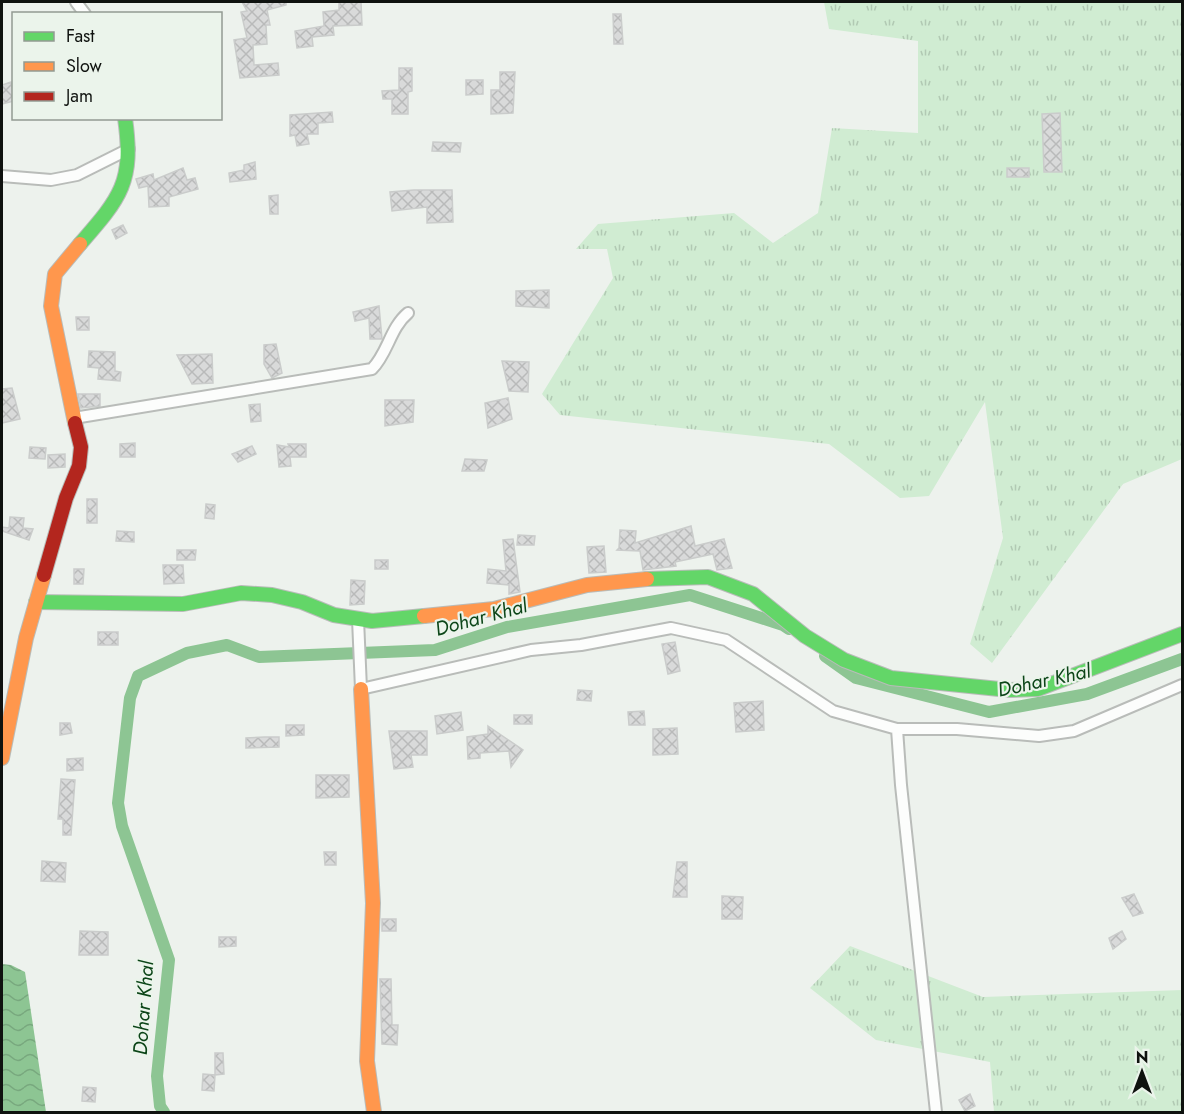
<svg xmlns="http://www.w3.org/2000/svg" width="1184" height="1114" font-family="Jost,sans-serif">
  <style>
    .grass { fill: url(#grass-tufts) }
    .water { fill: url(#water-waves) }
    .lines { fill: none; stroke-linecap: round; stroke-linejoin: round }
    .canal { stroke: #8dc593; stroke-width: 12 }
    .building { fill: url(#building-cross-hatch); stroke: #cacccb; stroke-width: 1.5 }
    .street-casing { stroke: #b9bcb9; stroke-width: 14 }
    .fast-casing { stroke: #b9bcb9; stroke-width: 16 }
    .slow-casing { stroke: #b9bcb9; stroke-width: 16 }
    .jam-casing { stroke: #b9bcb9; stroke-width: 16 }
    .street { stroke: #fcfdfc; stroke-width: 10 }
    .fast { stroke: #63d668; stroke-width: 14 }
    .slow { stroke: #ff974d; stroke-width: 14 }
    .jam { stroke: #b3261e; stroke-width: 14 }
    .labels { text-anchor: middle; stroke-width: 4.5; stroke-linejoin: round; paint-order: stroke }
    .water-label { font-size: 20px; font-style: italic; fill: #0c4518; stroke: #ebf4eb }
  </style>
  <defs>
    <pattern id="grass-tufts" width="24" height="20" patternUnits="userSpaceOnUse" patternTransform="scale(1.5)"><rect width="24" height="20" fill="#d0ecd2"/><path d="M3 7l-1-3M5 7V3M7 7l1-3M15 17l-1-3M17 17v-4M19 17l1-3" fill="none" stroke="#b1c9b3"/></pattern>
    <pattern id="water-waves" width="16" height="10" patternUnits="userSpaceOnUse" patternTransform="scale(1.5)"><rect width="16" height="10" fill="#8dc593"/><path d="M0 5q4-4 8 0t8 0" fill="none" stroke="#78a87e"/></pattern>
    <pattern id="building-cross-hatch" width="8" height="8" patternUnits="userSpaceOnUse" patternTransform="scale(1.5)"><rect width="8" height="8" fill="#d9dada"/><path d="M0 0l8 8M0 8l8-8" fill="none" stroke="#b9baba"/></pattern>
  </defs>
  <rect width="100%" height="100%" fill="#edf2ed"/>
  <path class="grass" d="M824,2H1182V459L1123,484L992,663L970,644L1003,538L985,402L929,496L900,498L829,444L560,415L542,394L613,278L607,249H576L598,224L734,213L773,243L818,213L832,128L918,133V41L829,29Z
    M850,946L983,997L1182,990V1112H994L990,1062L876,1040L810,988Z"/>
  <path class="water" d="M2,964L11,965L25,972L46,1112H2Z"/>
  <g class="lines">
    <path class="canal" d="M825,656L856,678L989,712L1087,694L1182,659
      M164,1112L160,1106L157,1076L169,960L122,826L118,803L130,698L138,676L187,653L227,645L259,657L435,650L507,627L690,595L783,625L789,629"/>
  </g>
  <path class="building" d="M242,2H286V5L267,10L270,25H266L267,44L253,45L254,65L278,63L279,75L240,78L234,40L247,38L241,12L247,11Z
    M339,2H361L362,25L333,26L334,35L312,37L313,46L297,48L295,31L324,26L323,12L339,10Z
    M613,14H621L623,44H614Z
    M399,68H412V91L408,92V114H392V99H383L382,91L399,90Z
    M500,72H515L513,113L491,114V90H500Z
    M466,80H483V94L466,95Z
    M11,82L14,101L2,104V85Z
    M332,112L333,122L318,123V134H307L309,144L297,146L295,135L290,136V115Z
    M1060,113L1062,172H1044L1042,114Z
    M433,142L461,143L460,152L432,151Z
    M255,162L256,179L230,182L229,173L244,170V165Z
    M183,168L187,180L195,178L198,189L169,197V206L149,207L148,186L139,188L136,179L153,174L154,180Z
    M1007,168H1029V177H1007Z
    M414,190H452L453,222L427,223V207L392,211L390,192Z
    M278,195V214H270L269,196Z
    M123,225L127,233L116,239L112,230Z
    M549,290V308L516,306V291Z
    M379,306L382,339H370L369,318L355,321L353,312Z
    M76,317H89V330H77Z
    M276,344L282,373L272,378L264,364V345Z
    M89,351L115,352V371L121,372L120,381L98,379L99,368L88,367Z
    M212,354L213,383L192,384L177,355Z
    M502,361L529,362L528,392L509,391Z
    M12,388L20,419L2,423V389Z
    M78,394H100V406L81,408Z
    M508,398L512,419L488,428L485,403Z
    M385,400H414L413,422L385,426Z
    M260,404L261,421L251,422L249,405Z
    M135,443V457H120V444Z
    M288,444H306V457H290L291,466L279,467L277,445L289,447Z
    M252,446L256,454L238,462L232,454Z
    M30,447L46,448L45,459L29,458Z
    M65,454V467L48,468V455Z
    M465,459L487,460L484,471H462Z
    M87,499H97V523H87Z
    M206,504L215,505L214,519L205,518Z
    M10,517L24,518L23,528L33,529L29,540L2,531V527L9,528Z
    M691,526L695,546L724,539L732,568L717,570L713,554L675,562L676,566L643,570L640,551L617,550L619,548L620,530L636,531L635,543Z
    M117,531L134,532V542L116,541Z
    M518,535L535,536L534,545H517Z
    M513,539L520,592L509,594V585L487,583L488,569L506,571L503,540Z
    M604,546L606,572L589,573L587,547Z
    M177,550H196L195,560H177Z
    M375,560H388V569H375Z
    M163,565H183L184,583L164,584Z
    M74,569H84L83,584H74Z
    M351,580L365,581L364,604L350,605Z
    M98,632H118V645H98Z
    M675,642L680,671L668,674L662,644Z
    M578,690L592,691L591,701L577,700Z
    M763,701L764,730L736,732L734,703Z
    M644,711L645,725H629L628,712Z
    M461,712L463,730L437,734L435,716Z
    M514,715H532V724H514Z
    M60,723H70L72,733L60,735Z
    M286,725H304V735L286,736Z
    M488,726L523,750L511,767L509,751L480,753V758L468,759L467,737L488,734Z
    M677,728L678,754L653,755V729Z
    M389,731H427V755H411L413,767L394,769Z
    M265,737H279V747L246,748V738Z
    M83,758V770L67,771V759Z
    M316,775H349V797L316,798Z
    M61,779L75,780L71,835H63V819H58Z
    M324,852H336V865H325Z
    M42,861L66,863L65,882L41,881Z
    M677,862H687V897H673Z
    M1134,894L1143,913L1133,916L1122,898Z
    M722,896L743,897L742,919H722Z
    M382,919H396V931H382Z
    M80,931L108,932V955H79Z
    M1122,931L1126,939L1113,949L1109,938Z
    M219,937H236V946L219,947Z
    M380,979H391L392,1025H398L397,1045L382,1044Z
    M215,1053H223L224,1074L215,1075Z
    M203,1074L215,1075L214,1091L202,1090Z
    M83,1087L96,1088L95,1102L82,1101Z
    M970,1094L975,1106L965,1111L959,1100Z"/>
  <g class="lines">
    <g class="street-casing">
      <path id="street" d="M76,2L85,14
        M2,176L51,180L77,175L129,149
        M74,418L372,369C388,353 390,328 408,313
        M358,619L361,689L531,650L581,645L671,628L726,640L833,711L897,729H957L1039,736L1074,731L1182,685
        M897,729L901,785L936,1112"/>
    </g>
    <g class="fast-casing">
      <path id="fast" d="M80,244C121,197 134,182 125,118
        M647,579L708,577L753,594L805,636L844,660L891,678L1009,690L1038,689L1182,634
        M36,602L183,604L241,593L272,595L302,602L334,615L372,621L424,616"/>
    </g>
    <g class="slow-casing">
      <path id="slow" d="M75,423L51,306L55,274L80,244
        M424,616L494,609L587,585L647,579
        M361,689L373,903L367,1061L374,1112
        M2,758L26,638L44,575"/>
    </g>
    <g class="jam-casing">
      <path id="jam" d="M44,575L66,498L79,466L81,447L75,423"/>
    </g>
    <use href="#street" class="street"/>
    <use href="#fast" class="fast"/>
    <use href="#slow" class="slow"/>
    <use href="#jam" class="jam"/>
  </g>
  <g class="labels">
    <g class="water-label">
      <text transform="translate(481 617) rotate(-15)" y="7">Dohar Khal</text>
      <text transform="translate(1044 680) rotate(-12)" y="7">Dohar Khal</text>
      <text transform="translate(143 1008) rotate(-86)" y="7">Dohar Khal</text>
    </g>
  </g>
  <rect width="1184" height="1114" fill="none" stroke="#0f120f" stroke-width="6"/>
  <rect x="12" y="12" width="210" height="108" fill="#ebf4eb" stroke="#939a93" stroke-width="1.5"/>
  <rect x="24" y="32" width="30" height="9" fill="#63d668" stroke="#939a93" stroke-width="1.5"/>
  <text x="66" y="42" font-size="18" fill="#0f120f">Fast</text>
  <rect x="24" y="62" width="30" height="9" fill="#ff974d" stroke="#939a93" stroke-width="1.5"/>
  <text x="66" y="72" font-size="18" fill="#0f120f">Slow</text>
  <rect x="24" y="92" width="30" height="9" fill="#b3261e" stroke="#939a93" stroke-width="1.5"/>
  <text x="66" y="102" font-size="18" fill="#0f120f">Jam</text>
  <g transform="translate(1142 1072)" stroke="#ebf4eb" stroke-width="4.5" paint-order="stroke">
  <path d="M0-4.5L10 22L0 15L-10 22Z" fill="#0f120f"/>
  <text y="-9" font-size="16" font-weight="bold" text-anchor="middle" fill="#0f120f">N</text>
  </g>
</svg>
